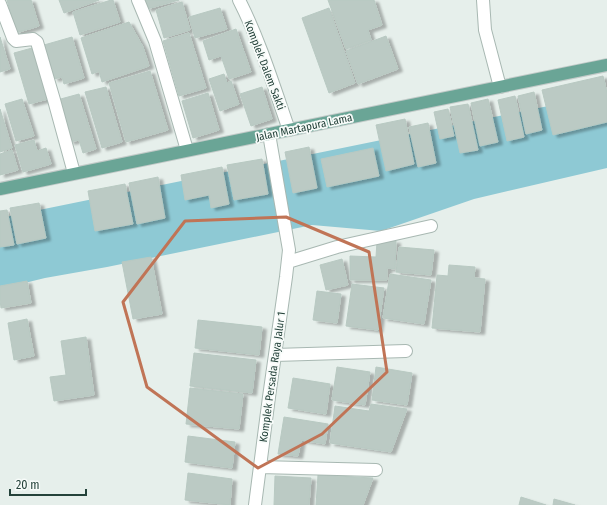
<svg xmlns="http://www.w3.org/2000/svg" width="607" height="505" font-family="'Fira Sans Condensed',sans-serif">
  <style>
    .water { fill: #8ec9d4 }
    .building { fill: #bbcac4; stroke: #b8c9c2; filter: url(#shadow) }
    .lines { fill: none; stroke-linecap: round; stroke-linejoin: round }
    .minor-casing { stroke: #a8b8b2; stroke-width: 14 }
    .major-casing { stroke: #c2cac8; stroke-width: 14 }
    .minor { stroke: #fff; stroke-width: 12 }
    .major { stroke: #6aa596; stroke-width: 12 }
    .marked { fill: none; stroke: #c07456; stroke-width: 3; stroke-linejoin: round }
    .labels { text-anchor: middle; stroke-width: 3.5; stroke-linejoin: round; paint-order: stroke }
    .street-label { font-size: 11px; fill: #24423a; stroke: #f7fbf9 }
  </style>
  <defs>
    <filter id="shadow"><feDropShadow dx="4.5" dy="2.5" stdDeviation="1" flood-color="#0004"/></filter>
  </defs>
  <rect width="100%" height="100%" fill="#e6efeb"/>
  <path class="water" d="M607,94V168L474,199L381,231L312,225L107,267L45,278L0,289V218Z"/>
  <path class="building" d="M7,0H31L39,26L16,33Z
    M59,0H99L64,13Z
    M111,0H113L120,22L80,35L73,12Z
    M144,0H179L147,9Z
    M328,0H374L382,25L368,30L371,40L346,49Z
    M182,2L190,30L164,38L156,10Z
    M220,8L227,29L195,38L189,17Z
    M329,8L355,83L329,93L302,18Z
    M129,22L143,47L149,66L102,82L99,71L92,74L81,38Z
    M236,29L251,72L229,79L221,56L209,60L203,41Z
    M189,33L206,88L179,96L163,41Z
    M386,36L398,69L358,84L346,51Z
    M0,37L10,69L0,72Z
    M72,37L84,78L64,84L62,77L54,79L44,45Z
    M32,48L48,99L29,104L14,53Z
    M150,71L168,130L126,142L109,83Z
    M224,74L227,83L231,81L239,104L220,111L209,79Z
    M603,76L607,93V122L553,135L542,90Z
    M106,87L122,142L102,148L85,92Z
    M262,87L272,119L251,126L240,94Z
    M534,92L542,130L526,134L518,96Z
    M208,93L219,130L193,138L182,101Z
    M79,94L96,149L83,153L79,140L70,142L57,100Z
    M515,96L524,137L507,141L498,100Z
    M22,99L34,136L16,141L5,104Z
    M488,99L498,142L480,146L471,103Z
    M468,104L478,150L460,153L450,107Z
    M0,109L12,148L0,152Z
    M448,109L454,136L440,139L434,112Z
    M405,119L414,164L386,171L376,125Z
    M428,123L436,163L418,167L409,127Z
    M34,140L37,151L46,148L51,164L23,172L15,145Z
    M309,147L317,188L293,193L285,152Z
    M373,148L379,176L327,187L321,159Z
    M12,150L18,170L0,175V154Z
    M262,159L268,194L234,200L227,165Z
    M222,167L229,204L211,208L209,195L185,200L181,175Z
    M158,177L165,218L137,224L129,183Z
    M125,184L133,224L95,231L88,191Z
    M39,203L46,238L17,244L10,208Z
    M7,210L14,245L0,247V211Z
    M377,241H396L395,269L387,268V280H350V256L376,257Z
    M399,247L434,250L431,275L396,272Z
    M151,257L162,314L133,319L122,262Z
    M342,259L348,285L326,290L320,265Z
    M449,265L475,267L474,278L485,279L480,332L432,328L437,275L448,276Z
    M390,274L431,280L424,324L383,318Z
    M27,281L31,303L1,308L0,300V286Z
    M352,284L384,288L378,330L346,326Z
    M317,291L341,294L337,323L313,320Z
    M27,319L34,356L14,360L8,323Z
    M198,320L262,327L259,355L195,348Z
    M86,337L94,395L54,401L50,377L66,375L61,341Z
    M194,353L256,360L252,393L190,386Z
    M337,367L370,372L365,405L332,400Z
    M376,367L412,373L407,405L372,400Z
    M293,378L330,384L326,414L288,408Z
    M190,388L243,394L239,429L186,424Z
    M371,404L407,409L391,452L330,443L335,406L369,411Z
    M284,417L328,424L325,444L301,440L298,456L278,454Z
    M188,436L235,442L232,468L185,462Z
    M188,473L232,479L230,505L185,500Z
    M318,475L373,478L363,505H316Z
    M275,476L311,478L309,505H274Z
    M521,497L546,505H519Z
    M554,499L575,505H553Z"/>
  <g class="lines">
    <g class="minor-casing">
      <path id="minor" d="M138,0L155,41L187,150
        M239,0C260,41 274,87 289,130
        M483,0L485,30L500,87
        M0,4L13,38L16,41L33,39L37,42L54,100L74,173
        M288,262L337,247L431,226
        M275,355L406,351
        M260,467L376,470
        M255,505L269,397L286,277L289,250L269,134"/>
    </g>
    <g class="major-casing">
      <path id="major" d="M0,189L607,65"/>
    </g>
    <use href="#minor" class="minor"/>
    <use href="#major" class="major"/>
  </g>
  <path class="marked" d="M286,217L369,252L387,372L322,434L258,468L147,387L123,302L185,221Z"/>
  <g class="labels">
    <g class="street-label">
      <text transform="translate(265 65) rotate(69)" y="4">Komplek Dalem Sakti</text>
      <text transform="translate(304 127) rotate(-12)" y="4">Jalan Martapura Lama</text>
      <text transform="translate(272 377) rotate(-82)" y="4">Komplek Persada Raya Jalur 1</text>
    </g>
  </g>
  <path d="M10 489v6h76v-6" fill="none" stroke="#24423a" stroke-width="2"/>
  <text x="16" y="489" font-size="12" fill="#24423a" stroke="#f7fbf9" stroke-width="3" paint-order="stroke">20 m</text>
</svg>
